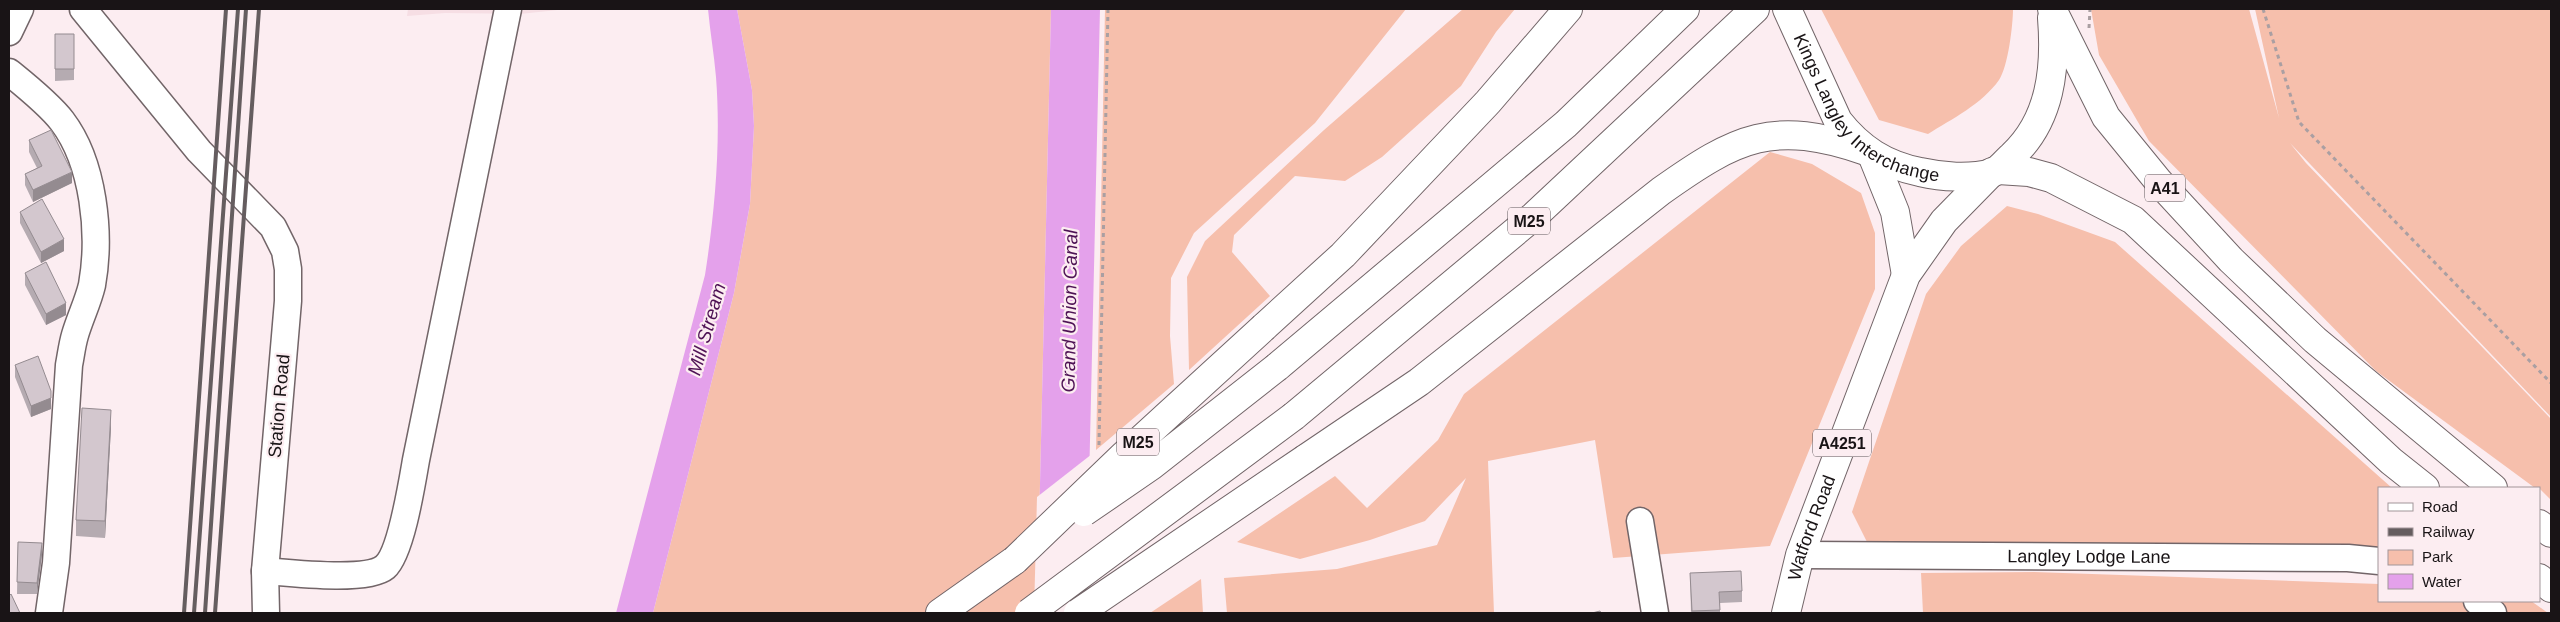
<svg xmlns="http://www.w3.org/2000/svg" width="2560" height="622" font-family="Arial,sans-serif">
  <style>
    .built { fill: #f6dee4 }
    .green { fill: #f6bfac }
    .water { fill: #e4a1eb }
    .pier { fill: #fcedf1 }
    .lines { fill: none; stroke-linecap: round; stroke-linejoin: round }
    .minor-casing { stroke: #726568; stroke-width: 29 }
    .major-casing { stroke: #726568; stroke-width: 30 }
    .highway-casing { stroke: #726568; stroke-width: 30 }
    .path { stroke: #aa9fa2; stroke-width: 3; stroke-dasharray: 4 4; stroke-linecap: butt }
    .minor { stroke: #fff; stroke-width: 26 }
    .major { stroke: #fff; stroke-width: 28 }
    .highway { stroke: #fff; stroke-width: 28 }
    .rail { stroke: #655d5f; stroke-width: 4 }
    .highway-bridge-casing { stroke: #726568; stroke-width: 30; stroke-linecap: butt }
    .highway-bridge { stroke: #fff; stroke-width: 28 }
    .wall { fill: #b5abb1 }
    .shaded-wall { fill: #948b90 }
    .building { fill: #d3c7ce; stroke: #948b90 }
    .labels { text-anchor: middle; stroke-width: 4.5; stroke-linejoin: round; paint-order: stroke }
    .shield { fill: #fcedf1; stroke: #5d5558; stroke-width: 1 }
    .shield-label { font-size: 16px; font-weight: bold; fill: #191416 }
    .street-label { font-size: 18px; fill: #191416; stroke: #fcedf1 }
    .water-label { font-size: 19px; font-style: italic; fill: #4e1255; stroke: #fcedf1 }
  </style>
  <rect width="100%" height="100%" fill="#fcedf1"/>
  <path class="built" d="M408,9H567L520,14L445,13L407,16Z"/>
  <path class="green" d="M737,9H1051L1037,613H653L734,293L750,204L754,126L752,90Z
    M1105,9H1406L1315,123L1194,233L1171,278L1170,336L1174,384L1096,450Z
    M1463,9H1515L1496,32L1461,86L1382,157L1345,181L1295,176L1234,235L1232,252L1270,296L1189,370L1187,277L1205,241L1324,130Z
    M1821,9H2013C2013,25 2008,67 1999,80C1982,104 1952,119 1928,134L1879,120Z
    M2091,9H2249L2279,118L2255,9H2551V417L2290,143L2306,163L2551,419V500L2539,488H2535L2376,371L2149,141L2099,55Z
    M1770,152L1812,164L1861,193L1875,233V289L1770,546L1613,558L1595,440L1488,461L1494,613H1227L1224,578L1337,569L1437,545L1466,478L1425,521L1370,540L1300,559L1237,542L1335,476L1367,508L1438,440L1464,394Z
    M2007,206L2038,214L2115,242L2392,488H2379V547L1868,544L1852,512L1926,294L1961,246Z
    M2034,572L2379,584V601H2531L2548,613H1923L1921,573Z
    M1201,579L1203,613H1150Z"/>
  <path class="water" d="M708,9H737L752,90L754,126L750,204L734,293L653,613H616L705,275C715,211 721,142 716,77C714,54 710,31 708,9Z
    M1051,9H1100L1086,613H1037Z"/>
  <path class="pier" d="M1092,454L1088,613H1034L1037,497Z"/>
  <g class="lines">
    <g class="minor-casing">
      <g id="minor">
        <path d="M83,9L199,151L273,227L285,251L288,269V301L265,571L266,613"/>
        <path d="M9,32L20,9"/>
        <path d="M9,72C25,85 49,104 62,121C94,163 101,234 92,285C88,302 80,318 75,335C72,345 71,355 69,365L56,563L49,613"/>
        <path d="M1640,521L1655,613"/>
        <path id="s1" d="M1800,555L2348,558L2379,561"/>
        <path d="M265,571C290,573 367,582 385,567C401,553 412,483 416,460C446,309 477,159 508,9"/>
        <path d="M2477,601L2493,613"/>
      </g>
    </g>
    <g class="major-casing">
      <g id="major">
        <path d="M1872,155L1895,212L1906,275"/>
        <path id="s2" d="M1786,613L1800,555L1906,275L1944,221L1992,172"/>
      </g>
    </g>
    <g class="highway-casing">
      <g id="highway">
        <path id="s3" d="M1787,9L1838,121C1860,149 1885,165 1920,172C1942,177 1970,179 1992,173C2000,170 2006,161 2012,156C2051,120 2056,68 2052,18"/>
        <path d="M2052,9L2106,117L2159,182L2231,260L2315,340L2493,488"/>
        <path d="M1998,170L2029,172L2051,178L2133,220L2391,461L2425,488"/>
        <path d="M1264,327L1343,255L1488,102L1568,9"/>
        <path d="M1277,367L1566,124L1685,9"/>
        <path d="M1294,416L1534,216L1755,9"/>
        <path d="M1305,459L1419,382L1661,191C1737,137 1773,119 1866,151"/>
        <path d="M2539,524L2551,533"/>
        <path d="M2539,578L2551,588"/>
        <path d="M940,613L1015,560"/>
      </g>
    </g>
    <path class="path" d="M2263,9L2299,122L2551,383
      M2089,28L2090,9
      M1099,445L1108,9"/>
    <use href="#minor" class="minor"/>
    <use href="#major" class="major"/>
    <use href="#highway" class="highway"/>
    <path class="rail" d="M184,613L226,9
      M194,613L238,9
      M205,613L246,9
      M215,613L259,9"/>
    <g class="highway-bridge-casing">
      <path id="highway-bridge" d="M1084,512L1151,466L1277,367
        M1015,560L1123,456L1264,327
        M1029,613L1294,416
        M1078,613L1305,459"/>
    </g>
    <use href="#highway-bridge" class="highway-bridge"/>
  </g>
  <path class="wall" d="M55,34H74V80L55,81Z
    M29,140L72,183L33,202L25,185V174L37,168L29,152Z
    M20,212L64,251L41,263L20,223Z
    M25,273L66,315L46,325L25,285Z
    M15,365L51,403V409L31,417L15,377Z
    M111,427L105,538L76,536V520Z
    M18,542L42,555L37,594H17Z
    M1690,573L1742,591V602L1720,603V613H1691Z"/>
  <path class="shaded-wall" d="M72,172V183L33,202V190Z
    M64,239V251L41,263V252Z
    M66,303V315L46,325V314Z
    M51,391V409L31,417V406Z
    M111,410V427L105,538V521Z
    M42,543V555L37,594V583Z"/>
  <path class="building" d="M55,34H74V69H55Z
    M51,130L72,172L33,190L25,174L42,166L29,140Z
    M42,199L64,239L41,252L20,212Z
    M46,262L66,303L46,314L25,273Z
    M38,356L51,391V398L31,406L15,365Z
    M82,408L111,410L105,521L76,520Z
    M18,542L42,543L37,583L17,582Z
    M1741,571L1742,591L1719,592L1720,610L1692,611L1690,573Z
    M11,594L20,613H9V596Z
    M1600,611L1601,613H1592Z"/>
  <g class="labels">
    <g class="shield">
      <rect x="2145" y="174.5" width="40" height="27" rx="4"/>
      <rect x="1508" y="207.5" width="42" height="27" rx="4"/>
      <rect x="1117" y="428.5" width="42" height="27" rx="4"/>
      <rect x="1813" y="429.5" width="58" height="27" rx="4"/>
    </g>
    <g class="shield-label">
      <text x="2165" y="194">A41</text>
      <text x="1529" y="227">M25</text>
      <text x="1138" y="448">M25</text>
      <text x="1842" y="449">A4251</text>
    </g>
    <g class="street-label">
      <text dy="6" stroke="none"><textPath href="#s3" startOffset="135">Kings Langley Interchange</textPath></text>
      <text transform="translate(279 406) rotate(-85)" y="6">Station Road</text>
      <text dy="6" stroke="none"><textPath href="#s2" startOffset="89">Watford Road</textPath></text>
      <text dy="6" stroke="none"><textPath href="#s1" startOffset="289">Langley Lodge Lane</textPath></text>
    </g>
    <g class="water-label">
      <text transform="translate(1069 311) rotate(-89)" y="7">Grand Union Canal</text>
      <text transform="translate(706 329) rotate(-74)" y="7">Mill Stream</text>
    </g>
  </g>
  <rect width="2560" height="622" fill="none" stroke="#191416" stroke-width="20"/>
  <rect x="2378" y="487" width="162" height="115" fill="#fcedf1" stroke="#a19699"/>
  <rect x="2388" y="503" width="25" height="8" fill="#ffffff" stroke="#a19699"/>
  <text x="2422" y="512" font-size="15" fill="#191416">Road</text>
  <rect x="2388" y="528" width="25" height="8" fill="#655d5f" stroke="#a19699"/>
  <text x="2422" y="537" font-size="15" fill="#191416">Railway</text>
  <rect x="2388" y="550" width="25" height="15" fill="#f6bfac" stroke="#a19699"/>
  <text x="2422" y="562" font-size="15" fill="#191416">Park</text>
  <rect x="2388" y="574" width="25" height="15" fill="#e4a1eb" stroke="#a19699"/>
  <text x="2422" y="587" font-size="15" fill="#191416">Water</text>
</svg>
